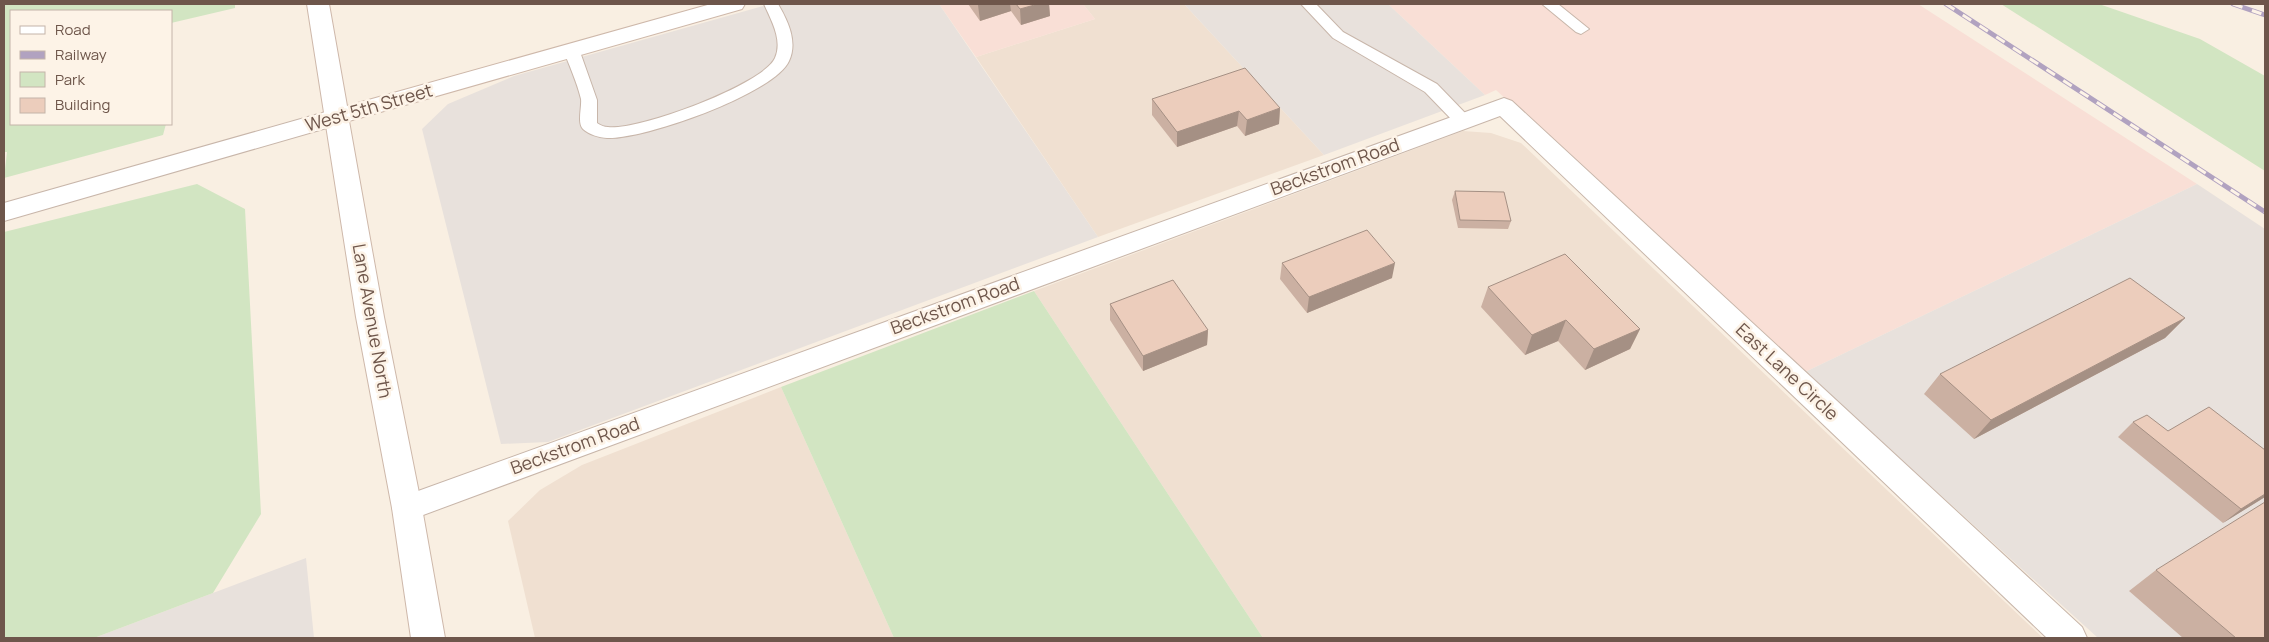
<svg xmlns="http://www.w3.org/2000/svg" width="2269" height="642" font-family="Manrope,sans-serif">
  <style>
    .residential { fill: #f0e0d1 }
    .commercial { fill: #f9dfd6 }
    .industrial { fill: #e8e1dc }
    .green { fill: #d2e5c2 }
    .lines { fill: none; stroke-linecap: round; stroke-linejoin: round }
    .lane-casing { stroke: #c8b6aa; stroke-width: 2 }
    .street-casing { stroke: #c8b6aa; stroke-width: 2 }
    .secondary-casing { stroke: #ceb8aa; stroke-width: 2 }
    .lane { fill: #fff; fill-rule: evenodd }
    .street { fill: #fff; fill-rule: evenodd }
    .secondary { fill: #fff; fill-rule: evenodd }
    .rail-casing { stroke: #b1a2c0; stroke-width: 5 }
    .rail { stroke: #fdf3e7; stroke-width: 3; stroke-dasharray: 10; stroke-linecap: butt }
    .wall { fill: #cbb0a2 }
    .shaded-wall { fill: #a59084 }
    .building { fill: #eccdbc; stroke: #a59084 }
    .labels { text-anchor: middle; stroke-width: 5; stroke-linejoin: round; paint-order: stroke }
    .street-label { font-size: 18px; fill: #6e564b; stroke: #fdf3e7 }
  </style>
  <rect width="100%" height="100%" fill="#f9efe2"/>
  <path class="residential" d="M1083,4H1184L1324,155L1098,237L976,57L1095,19Z
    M1463,131L1491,133L1521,143L2043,638H1263L1034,291Z
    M781,387L894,638H535L508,521L540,490L582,465Z"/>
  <path class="commercial" d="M939,4H1083L1095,19L976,57Z
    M1388,4H1918L2197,184L1805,372L1496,90L1485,95Z"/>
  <path class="industrial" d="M770,4H939L1098,237L548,442L501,444L422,129L448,104L514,76Z
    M1184,4H1388L1485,95L1324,155Z
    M2197,184L2265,229V638H2098L1805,372Z
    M306,558L314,638H94L213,593Z"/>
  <path class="green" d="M4,4H235V8L171,23V11H11V124H166L163,135L4,178L7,152H4Z
    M2001,4H2099L2200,39L2265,76V171Z
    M197,184L245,209L261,514L213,593L94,638H4V232Z
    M1034,291L1263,638H894L781,387Z"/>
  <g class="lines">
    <g class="lane-casing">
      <path id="lane" d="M764,4H778C788,21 798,42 789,61C774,94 643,140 607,138C600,138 588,134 583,129C577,123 582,107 581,99C577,82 569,65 563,49L566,46L571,44L579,49L597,100V123C600,125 604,127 608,127C637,131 763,85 775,58C783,40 771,20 764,4Z
        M1301,4H1316L1343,32L1437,84L1468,116L1470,120L1468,124H1456L1425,92L1333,38Z
        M1542,4H1558L1589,29L1581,34L1576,32Z"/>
    </g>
    <g class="street-casing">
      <path id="street" d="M1504,98L1512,101L2082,627L2087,638H2047L1500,116L407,521L396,517L392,508L396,499Z
        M336,109L344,111L348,117L344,123L4,221V203Z"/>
    </g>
    <g class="secondary-casing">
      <path id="secondary" d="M307,4H329L347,106L711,4H745L742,9L349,121L384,317L422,508L445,638H411L392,508L356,317Z"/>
    </g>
    <use href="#lane" class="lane"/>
    <use href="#street" class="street"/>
    <use href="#secondary" class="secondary"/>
    <g class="rail-casing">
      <path id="rail" d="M1946,4L2265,212
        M2233,4L2265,15"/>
    </g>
    <use href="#rail" class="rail"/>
  </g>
  <path class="wall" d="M968,4H1049L1050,16L1021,25L1011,11L980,21Z
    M1152,99L1280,108L1279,124L1245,136L1237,126L1177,147L1152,115Z
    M1455,191L1511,221L1508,229L1458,228L1452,200Z
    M1282,263L1392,278L1307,313L1280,279Z
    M1488,287L1640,329L1630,349L1585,370L1558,341L1525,355L1481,307Z
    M1110,304L1208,330L1207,345L1143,371L1110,320Z
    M2185,318L2165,338L1974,439L1924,394L1940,374Z
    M2133,422L2168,431L2265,497L2223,523L2118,437Z
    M2156,570L2265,638H2183L2129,591Z"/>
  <path class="shaded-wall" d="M982,4H1010L1011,11L980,21L978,5Z
    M1038,4H1049L1050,16L1021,25L1020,9Z
    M1280,108L1279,124L1245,136L1247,120Z
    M1239,111L1237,126L1177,147V132Z
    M1395,263L1392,278L1307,313L1309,297Z
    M2185,318L2165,338L1974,439L1991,420Z
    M1566,320L1558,341L1525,355L1532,335Z
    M1640,329L1630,349L1585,370L1594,349Z
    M1208,330L1207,345L1143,371V356Z
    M2265,494V497L2223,523L2241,509Z"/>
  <path class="building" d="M1016,4H1038L1020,9Z
    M1245,68L1280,108L1247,120L1239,111L1177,132L1152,99Z
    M1455,191L1504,192L1511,221L1460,220Z
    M1367,230L1395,263L1309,297L1282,263Z
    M1565,254L1640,329L1594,349L1566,320L1532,335L1488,287Z
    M2130,278L2185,318L1991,420L1940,374Z
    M1173,280L1208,330L1143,356L1110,304Z
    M2209,407L2265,450V494L2241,509L2133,422L2147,415L2168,431Z
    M2265,502V638H2236L2156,570Z"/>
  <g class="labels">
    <g class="street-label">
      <text transform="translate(369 108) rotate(-16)" y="6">West 5th Street</text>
      <text transform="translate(1335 167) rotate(-20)" y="6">Beckstrom Road</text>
      <text transform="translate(955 306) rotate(-20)" y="6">Beckstrom Road</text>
      <text transform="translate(372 321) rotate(80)" y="6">Lane Avenue North</text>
      <text transform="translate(1787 372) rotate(43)" y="6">East Lane Circle</text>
      <text transform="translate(575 446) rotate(-20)" y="6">Beckstrom Road</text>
    </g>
  </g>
  <rect width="2269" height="642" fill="none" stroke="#6e564b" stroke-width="10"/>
  <rect x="10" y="10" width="162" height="115" fill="#fdf3e7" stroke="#c4b4a9"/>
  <rect x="20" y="26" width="25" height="8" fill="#ffffff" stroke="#c4b4a9"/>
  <text x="55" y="35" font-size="15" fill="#6e564b">Road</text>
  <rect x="20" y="51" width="25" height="8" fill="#b1a2c0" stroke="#c4b4a9"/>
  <text x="55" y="60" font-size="15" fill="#6e564b">Railway</text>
  <rect x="20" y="72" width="25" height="15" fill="#d2e5c2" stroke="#c4b4a9"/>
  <text x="55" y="85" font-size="15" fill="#6e564b">Park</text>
  <rect x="20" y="98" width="25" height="15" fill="#eccdbc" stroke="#c4b4a9"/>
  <text x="55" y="110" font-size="15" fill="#6e564b">Building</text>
</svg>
